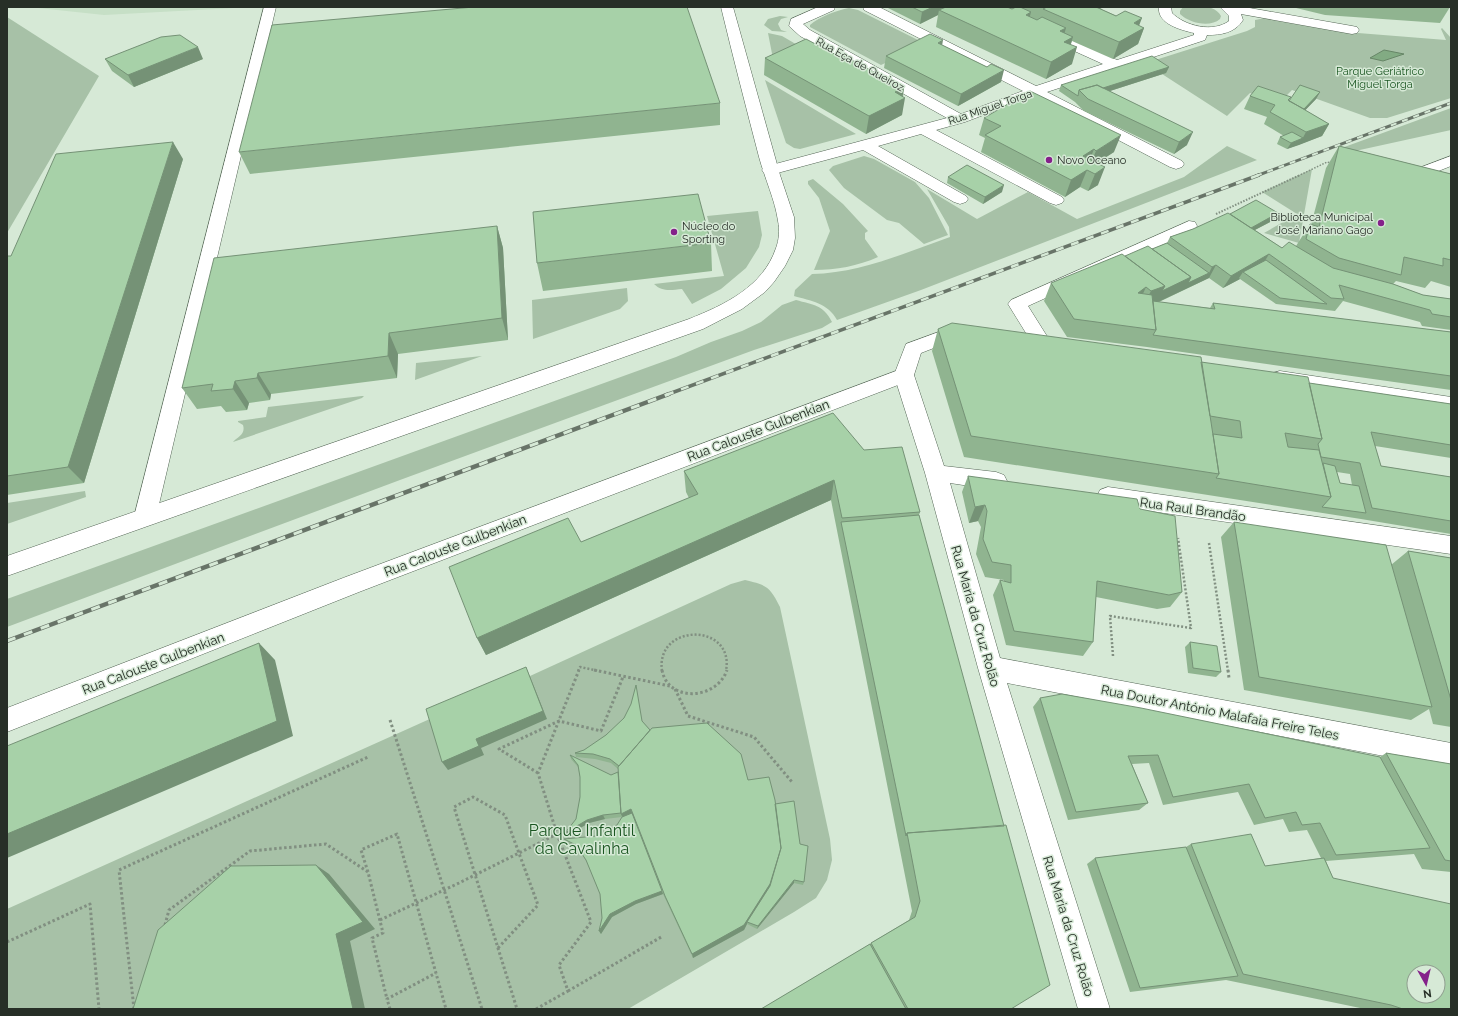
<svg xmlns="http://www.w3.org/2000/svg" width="1458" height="1016" font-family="Raleway,sans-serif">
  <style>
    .built { fill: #c6dfc6 }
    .green { fill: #a7c1a7 }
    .water { fill: #82ab83; stroke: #678667 }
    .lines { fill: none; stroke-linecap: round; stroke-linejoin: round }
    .street-casing { stroke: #556656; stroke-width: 1 }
    .secondary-casing { stroke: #556656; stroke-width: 1 }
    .path-far3 { stroke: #818f81; stroke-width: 1.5; stroke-dasharray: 1.5 1.5; stroke-linecap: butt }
    .path-far2 { stroke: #818f81; stroke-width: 2; stroke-dasharray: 1.5 1.5; stroke-linecap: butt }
    .path-far1 { stroke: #818f81; stroke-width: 2.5; stroke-dasharray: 2 2; stroke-linecap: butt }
    .path { stroke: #818f81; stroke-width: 3; stroke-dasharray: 2.5 2.5; stroke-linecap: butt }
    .street { fill: #fff; fill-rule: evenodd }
    .secondary { fill: #fff; fill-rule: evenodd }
    .rail-far2-casing { stroke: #687468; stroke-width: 3 }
    .rail-far1-casing { stroke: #687468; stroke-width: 3.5 }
    .rail-casing { stroke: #687468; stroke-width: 4.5 }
    .rail-far2 { stroke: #d6e9d6; stroke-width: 2; stroke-dasharray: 6; stroke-linecap: butt }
    .rail-far1 { stroke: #d6e9d6; stroke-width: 2.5; stroke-dasharray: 8; stroke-linecap: butt }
    .rail { stroke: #d6e9d6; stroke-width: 3; stroke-dasharray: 9; stroke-linecap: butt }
    .wall { fill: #90b490; fill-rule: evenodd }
    .shaded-wall { fill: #759276 }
    .building { fill: #a7d1a8; stroke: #759276; fill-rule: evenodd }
    .poi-dot { fill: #84218a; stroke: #d6e9d6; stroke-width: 1.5 }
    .labels { text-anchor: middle; stroke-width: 3; stroke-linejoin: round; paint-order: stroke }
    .far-street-label { font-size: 11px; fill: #272f27; stroke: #d6e9d6 }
    .far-park-label { font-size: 11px; fill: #1a5521; stroke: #d6e9d6 }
    .far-poi-label { font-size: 11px; fill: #272f27; stroke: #d6e9d6; text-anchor: start }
    .street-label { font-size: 13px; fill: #272f27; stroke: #d6e9d6 }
    .near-park-label { font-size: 16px; fill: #1a5521; stroke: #d6e9d6 }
  </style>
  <rect width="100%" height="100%" fill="#d6e9d6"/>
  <path class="built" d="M29,7H253L104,15Z"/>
  <path class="green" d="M1183,7C1196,7 1214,3 1221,16L1220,19C1210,28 1189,23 1180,14V11Z
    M849,8L858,10L926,44L881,65L810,27V25C819,17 837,10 849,8Z
    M780,16L788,17L781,19L778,24L781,30L787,32L772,31L764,25L768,19Z
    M7,17L99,76L7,233Z
    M1265,18L1301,25L1303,22L1358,33L1446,40L1441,29L1442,28L1451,38V98L1387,118H1370L1292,90L1279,103L1250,93L1227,116L1162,74L1149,62L1247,31L1255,27V20Z
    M768,33L782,36L806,50L774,64Z
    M765,80L856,134L800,149L794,148L786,143Z
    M1451,108V130L1346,153L1339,149Z
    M1227,146L1257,160L921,290L837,320C828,303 811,301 794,296L795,290L812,274C860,273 905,253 950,237L949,227L927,189L977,219L1028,192L1077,219L1184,177Z
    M864,156L874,159L915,182L929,198L948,235L924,244L899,223L887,220L844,188L829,170L833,166Z
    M1312,169L1299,243L1264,233L1297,214L1262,192Z
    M813,179L843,204L868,231L865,233V239L878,257C858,266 836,270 814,270L830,231L819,198L808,184V181Z
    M758,211L762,235L759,247L746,268L721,289L692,304L682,289C671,290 662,292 654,284L724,276L707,216Z
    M627,288L628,301L620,309L533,339L532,300Z
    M796,300C813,305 823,304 832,322L822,328L754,350L400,480L7,627V599L676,357L711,342L742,331L761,322L782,305Z
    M482,356L415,380L416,363Z
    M362,396H364L362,398L233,442C237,437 246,435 243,425L238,422V421L266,417L268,407Z
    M85,491L86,497L7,524V503Z
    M745,580C767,585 770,587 780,607L830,839L832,860L827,880L816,898L794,912L628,1009H7V909L432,718L530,676L731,584Z"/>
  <path class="water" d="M1384,50L1404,54L1383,61L1370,58Z"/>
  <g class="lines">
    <g class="street-casing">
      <path id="street" d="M264,7H276L156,517L153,523L145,526L137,523L134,517Z
        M818,7H835L834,10L803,24L810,30L961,114L1023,91L864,10L863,7H879L1036,86L1103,64L1039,35L1037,32L1039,29H1049L1117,60L1194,35V33C1181,30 1157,24 1159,7H1171L1172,13C1185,26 1213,33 1229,21V16L1220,7H1244L1352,26L1357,27L1359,30L1357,33L1352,34L1241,14L1243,20C1235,33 1221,35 1207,35L1205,40L1047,92L1182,161L1184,164L1182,167L1176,169L1170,167L1034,96L965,122L936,130L1062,197L1064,200L1062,203L1056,205L1050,203L921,134L878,146L966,196L968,199L966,202L960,204L954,202L863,150L770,175L764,173L762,170L764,167L947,118L800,36L789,26L791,19Z
        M1451,156V166L1431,174L1425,176L1419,174L1417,171L1419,168Z
        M1189,221L1195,222L1197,226L1195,230L1028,306L1050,341L1048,346L1041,348L1034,346L1008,304L1011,300Z
        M955,326L970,328L972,333L970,338L963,339H957L921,353L914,375L944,466L996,472L1004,475L1007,481L1004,487L996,490L950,483L1000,658L1451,743V769L1007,683L1110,1009H1078L978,668L925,473L894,375L906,344Z
        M1280,371L1451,397V411L1273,383L1270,378L1273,373Z
        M1108,487L1451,536V554L1108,505L1100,502L1097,496L1100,490Z"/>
    </g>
    <g class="secondary-casing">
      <path id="secondary" d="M721,7H733L780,175L794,217L795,238L793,250L785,266L774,282L765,292L742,309L703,329L7,576V556L689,319C724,305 763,287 776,248C779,240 780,230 778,221C775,200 765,179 759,157C746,107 733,57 721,7Z
        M904,368L911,370L914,375L911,380L359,592L7,732V708L343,578Z"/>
    </g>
    <path class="path-far3" d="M1298,176L1327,162L1331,163"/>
    <path class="path-far2" d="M1216,214L1300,175"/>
    <path class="path-far1" d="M1209,543L1228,671
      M1113,656L1110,616L1191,628L1178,538
      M578,671L580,667L599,671
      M662,671C655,623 735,622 726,671"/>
    <path class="path" d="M594,670L670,686
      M662,670C668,703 717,700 727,670
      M1228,670L1229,678
      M675,689L688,716L754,737L792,782
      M390,720L482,1009
      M538,773L499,749L559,721L601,731L623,677
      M368,872L361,850L397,834L446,1009
      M380,920L459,883L557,834
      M165,925L169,910L250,851L326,844L368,872L383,933L372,938L387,999
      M7,942L90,904L99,1009
      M498,948L538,905L505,815L473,797L454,807L517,1009
      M568,991L663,936
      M134,1009L119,870L368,757
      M390,1009L387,999L436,973
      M536,1009L568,991L559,965L591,922L557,834L538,773L579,670"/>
    <use href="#street" class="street"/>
    <use href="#secondary" class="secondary"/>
    <g class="rail-far2-casing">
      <path id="rail-far2" d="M1256,176L1451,103"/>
    </g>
    <g class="rail-far1-casing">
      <path id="rail-far1" d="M666,395L1259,175"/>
    </g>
    <g class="rail-casing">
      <path id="rail" d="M7,641L669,394"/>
    </g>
    <use href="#rail-far2" class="rail-far2"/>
    <use href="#rail-far1" class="rail-far1"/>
    <use href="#rail" class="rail"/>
  </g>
  <path class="wall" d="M886,7H1102L1101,9L1144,28L1138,44L1113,59L1072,41L1071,44L1072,64L1046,79L936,27L938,15L920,24Z
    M1292,7H1450L1440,23L1325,15Z
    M942,45L987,67L1001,82L958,106L884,68L886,56Z
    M840,57L904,88L903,96L902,115L866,134L764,75L765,58Z
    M105,59H203L134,87L112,71Z
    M1169,67L1166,73L1110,91L1187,145L1174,154L1084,111L1075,102L1059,91L1061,85Z
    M1320,92L1316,99L1305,110L1329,124L1322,136L1287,149L1277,144L1280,137L1284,136L1264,124L1267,117L1244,109L1250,96L1291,97L1289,100Z
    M720,103V125L250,174L239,152Z
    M984,118L1114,152L1097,163L1098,185L1088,191L1080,187L1065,197L981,152L985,138L979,135Z
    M1339,146L1451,174V287L1431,281L1425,288L1396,281L1393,284L1423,295L1451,299V330L1422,326L1420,322L1343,301L1335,311L1276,304L1240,279L1223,288L1209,278L1159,302L1210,308L1213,303L1451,332V390L1147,347L1067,337L1044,301L1051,283L1125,256L1152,249L1167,243L1170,237L1193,229L1230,214L1278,213L1274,220L1255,230L1282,248L1296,246L1310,224L1311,225L1326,168Z
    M183,159L84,483L7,495V256H11Z
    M948,177L1002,192L983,204L947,183Z
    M497,226L503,248L508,340L398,354L397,378L271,394L270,400L249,403L247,410L226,412L221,406L197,409L182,388Z
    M711,243L712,271L543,291L537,263Z
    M938,329L1201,362L1309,383L1451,404V458L1375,446L1381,466L1451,477V534L1361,519L964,457L932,351ZM1337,472L1350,474L1352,485L1340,483Z
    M864,450L920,512L919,515L1011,1009H761L870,944L871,943L909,920L912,911L831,500L486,655L477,638L581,542L689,498L686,492L684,471Z
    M968,476L1140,509L1182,592L1170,607L1157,609L1096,597L1093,642L1083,656L1006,645L993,595L1000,580L1004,581V580L985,577L976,554L981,527L978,521L969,523L962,492Z
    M1234,522L1391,565L1408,551L1451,558V727L1433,724L1429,709L1411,720L1244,690L1221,537Z
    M1190,642L1221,672L1216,677L1188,673L1185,647Z
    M1040,698L1380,757L1386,753L1451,764V872L1422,869L1414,854L1326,861L1333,878L1451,1009H1365L1226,980L1130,992L1087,864L1095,858L1186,847L1191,844L1265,866L1321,858L1307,830L1289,832L1283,819L1254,825L1238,792L1163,805L1149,763L1132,764L1148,803L1139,810L1068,820L1033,707Z
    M642,721L650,730L748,780L775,804L804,882L803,885L794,883L757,929L747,924L744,930L693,958L663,894L636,904L612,917L601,934L599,931L602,918L600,894L587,862L578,848L566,843L564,839L596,836L617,825L622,817L605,819L589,823L566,836L565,833L576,819L580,797V777L578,767L571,759L570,755L611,775L618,772V769L611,763L595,759L576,757L575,753L584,750Z"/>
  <path class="shaded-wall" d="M933,7H956L939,10L938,15L920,24L922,12Z
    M1031,12L1027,28L1026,15Z
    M1142,18L1137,31L1144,28L1138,44L1113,59L1119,42L1134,23Z
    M1066,28L1061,45L1060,31Z
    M1073,37L1068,52L1077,47L1072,64L1046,79L1051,62L1064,42Z
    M943,40L941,52L938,43Z
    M198,47L203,59L134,87L128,75Z
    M1169,67L1166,73L1088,98L1083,94Z
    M1004,70L1001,82L958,106L961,94Z
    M904,88L902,99L905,98L902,115L866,134L869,116L895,92Z
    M1320,92L1316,99L1296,120L1299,114Z
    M1329,124L1322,136L1299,145L1306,132Z
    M1193,132L1187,145L1174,154L1179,142Z
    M1121,135L1114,152L1089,168L1096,151Z
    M1303,138L1299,145L1287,149L1291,143Z
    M173,142L183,159L84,483L68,467Z
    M1094,149L1087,167L1083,156Z
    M1105,167L1098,185L1088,191L1095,174Z
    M1087,170L1080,187L1065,197L1071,180Z
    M1004,185L1002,192L983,204L985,197Z
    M1278,213L1274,220L1247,234L1251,228Z
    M497,226L503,248L508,340L502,318Z
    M1269,254L1262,266L1243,272L1239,278L1240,279L1223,288L1231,276Z
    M1216,265L1209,278L1156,303L1142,308L1151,291L1165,286L1191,277L1209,273L1212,267Z
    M1146,287L1138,305V293Z
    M389,333L398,354L397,378L388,356Z
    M258,373L271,394L270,400L257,378Z
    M235,381L249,403L247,410L233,389Z
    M834,480L831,500L486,655L477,638Z
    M985,505L978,521L969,523L975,507Z
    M259,643L275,660L293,736L7,858V834Z
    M526,667L547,719L481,748L484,755L448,770L442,762L476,739Z
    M631,809L633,816L624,821L621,814Z
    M603,815L605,819L589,823L566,836L565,833L587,820Z
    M316,865L329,874L375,929L350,941L365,1009H353Z
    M794,880V883L757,929L758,926Z
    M770,884V889L747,922V924L744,930L693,958L692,954Z
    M662,891L663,894L636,904L612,917L601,934L599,931L610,914L635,901Z"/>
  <path class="building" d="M474,7H687L720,103L239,152L272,25Z
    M912,7H933L922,12Z
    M946,7H1007L1012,9L1016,7H1020L1031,12L1026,15L1037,20L1042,17L1066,28L1060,31L1073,37L1064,42L1077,47L1051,62L939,10Z
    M1047,7H1096L1116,16L1125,11L1142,18L1134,23L1144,28L1119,42L1043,9Z
    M930,34L943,40L938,43L987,67L991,64L1004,70L961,94L886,56Z
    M180,35L198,47L128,75L105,59L161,37Z
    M806,39L840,57L844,56L904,88L895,92L905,98L869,116L765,58Z
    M1152,56L1169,67L1103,88L1097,85L1079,90L1078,96L1061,85Z
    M1097,85L1193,132L1179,142L1088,99L1079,90Z
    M1300,85L1320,92L1304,109L1289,101Z
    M1258,86L1291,97L1288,100L1329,124L1306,132L1270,112L1275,105L1250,96Z
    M1030,91L1121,135L1096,151L1094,149L1083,156L1105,167L1095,174L1087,170L1071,180L985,135L1001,126L984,118Z
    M1292,132L1303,138L1291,143L1280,137Z
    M173,142L68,467L7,476V256H11L56,154Z
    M1339,146L1451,174V260L1443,258V266L1404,257L1401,275L1339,258L1306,239L1310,224L1319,227Z
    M967,165L1004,185L985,197L948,177Z
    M698,194L711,243L537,263L533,212Z
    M1256,200L1278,213L1251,228L1230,214Z
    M1228,213L1282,248L1289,242L1333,268L1393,284L1423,295L1451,299V317L1432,314L1430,310L1339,285L1344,299L1331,298L1269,254L1231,276L1216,265L1212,267L1170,237L1193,229Z
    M497,226L502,318L389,333L388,356L258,373L257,378L235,381L233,389L211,391L213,384L182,388L214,258Z
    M1167,243L1209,273L1188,283L1191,277L1152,249Z
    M1148,246L1191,277L1162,291L1165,286L1125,256Z
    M1122,254L1165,286L1151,291L1146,287L1138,293L1152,295L1156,330L1074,319L1051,283Z
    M1266,260L1327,304L1280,298L1243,272Z
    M1153,301L1215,309L1213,303L1451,332V376L1153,335L1156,330Z
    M952,323L1201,357L1219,474L971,436L938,329Z
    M1201,362L1308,377L1322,439L1285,433L1288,447L1319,450L1331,497L1216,478L1219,474L1213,434L1242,438L1240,421L1210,416Z
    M1309,383L1451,404V445L1371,432L1381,466L1451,477V521L1372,508L1360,463L1321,457L1318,444L1322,439Z
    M833,413L864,450L902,447L920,512L842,518L834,480L477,638L449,567L568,518L581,542L698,494L684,471Z
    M1323,463L1335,466L1340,483L1359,486L1366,513L1322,507L1331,497Z
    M968,476L1137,499L1140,509L1175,516L1182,592L1169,595L1097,581L1093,642L1014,631L1000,580L1011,583V565L992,562L983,539L987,511L985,505L975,507Z
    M919,515L1004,826L907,833L906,836L841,522Z
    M1234,522L1386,545L1432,707L1259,677Z
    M1408,551L1451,558V700Z
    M1190,642L1217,646L1221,672L1193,668Z
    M259,643L277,721L7,834V746Z
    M526,667L543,711L476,739L479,746L442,762L426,709Z
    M636,685L642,721L650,730L619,766L610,759L593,754L575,753L584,750L606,735L624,718L631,704Z
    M1062,694L1141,708L1380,757L1430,848L1336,855L1320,823L1302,825L1296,812L1265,818L1249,784L1173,797L1158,755L1128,756L1148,803L1076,812L1040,698Z
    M707,723L741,754L748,780L769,777L775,800L781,848L770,884L744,925L692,954L665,896L631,809L621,814L618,767L652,728Z
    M1386,753L1451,764V861L1445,860Z
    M570,755L611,775L618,772L621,813L603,815L587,820L565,833L576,819L580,797V777L578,765Z
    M794,801L800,844L808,846L804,882L794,880L758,926L747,922L770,886L781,848L775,804Z
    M632,813L662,891L635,901L610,914L599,931L602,918L600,894L586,860L576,845L564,839L596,836L617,825L622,817Z
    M1006,825L1050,985L1011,1009H908L871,943L915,917L920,901L907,833Z
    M1251,834L1265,866L1324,858L1333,878L1451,904V1009H1403L1391,1005L1243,974L1191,844ZM1414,972H1438V996H1414Z
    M1186,847L1238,976L1140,988L1095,858Z
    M316,865L363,922L336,934L353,1009H133L158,930L231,866Z
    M870,944L906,1009H761Z"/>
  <g class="poi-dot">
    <circle cx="1049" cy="160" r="4"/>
    <circle cx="1381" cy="223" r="4"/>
    <circle cx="674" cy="232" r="4"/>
  </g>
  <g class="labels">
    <g class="far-street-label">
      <text transform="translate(860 64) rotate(29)" y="4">Rua Eça de Queiroz</text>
      <text transform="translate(990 107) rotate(-19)" y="4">Rua Miguel Torga</text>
    </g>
    <g class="far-park-label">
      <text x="1380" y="75">Parque Geriátrico<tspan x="1380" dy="13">Miguel Torga</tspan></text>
    </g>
    <g class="far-poi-label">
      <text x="1057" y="164">Novo Oceano</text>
      <text x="1373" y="221" text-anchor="end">Biblioteca Municipal<tspan x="1373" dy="13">José Mariano Gago</tspan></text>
      <text x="682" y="230">Núcleo do<tspan x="682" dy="13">Sporting</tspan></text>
    </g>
    <g class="street-label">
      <text transform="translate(758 430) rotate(-21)" y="5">Rua Calouste Gulbenkian</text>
      <text transform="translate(1193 509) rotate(8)" y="5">Rua Raul Brandão</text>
      <text transform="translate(455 545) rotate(-21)" y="5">Rua Calouste Gulbenkian</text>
      <text transform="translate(976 616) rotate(74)" y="5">Rua Maria da Cruz Rolão</text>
      <text transform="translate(153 663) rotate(-21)" y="5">Rua Calouste Gulbenkian</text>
      <text transform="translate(1220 712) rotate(11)" y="5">Rua Doutor António Malafaia Freire Teles</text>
      <text transform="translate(1069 926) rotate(73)" y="5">Rua Maria da Cruz Rolão</text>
    </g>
    <g class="near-park-label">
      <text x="582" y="836">Parque Infantil<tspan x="582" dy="18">da Cavalinha</tspan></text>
    </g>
  </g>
  <rect width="1458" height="1016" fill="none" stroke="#272f27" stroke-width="16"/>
  <g transform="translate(1426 984) rotate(172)"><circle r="19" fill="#d6e9d6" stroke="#909f90"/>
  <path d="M0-3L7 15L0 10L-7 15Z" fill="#84218a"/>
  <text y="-6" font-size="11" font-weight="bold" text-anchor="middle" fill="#272f27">N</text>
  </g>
</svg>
